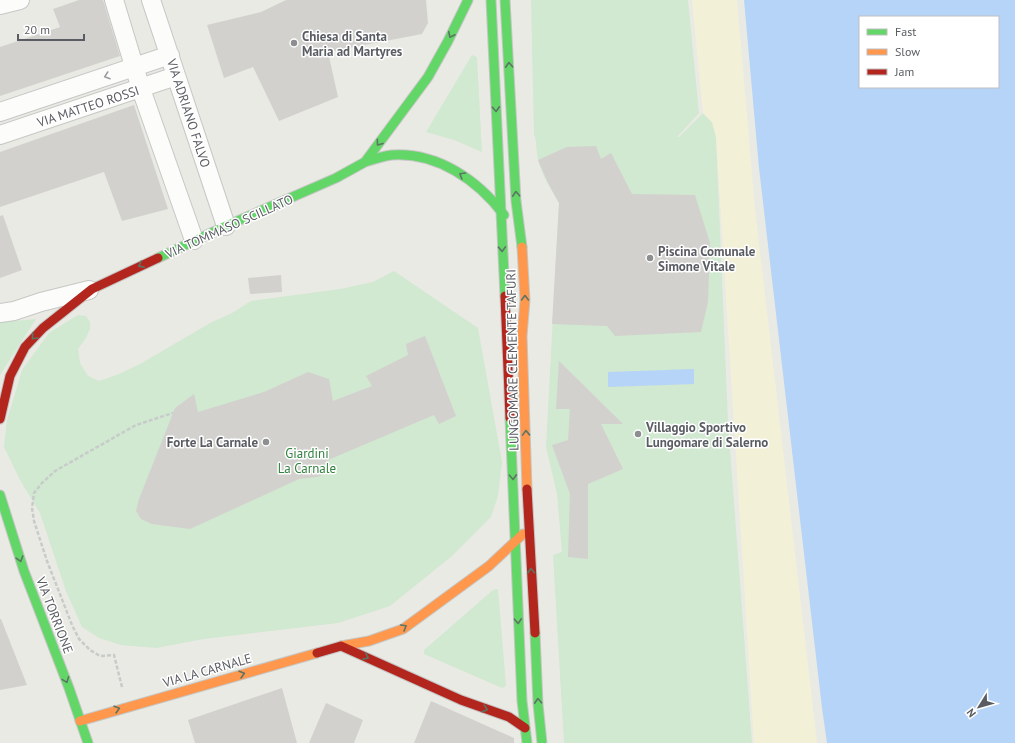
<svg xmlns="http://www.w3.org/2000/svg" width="1015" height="743" font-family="'PT Sans',sans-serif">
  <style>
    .green { fill: #d1e8d1 }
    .sand { fill: #f3f0d8 }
    .water { fill: #b6d4f7; fill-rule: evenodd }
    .building { fill: #d2d1ce }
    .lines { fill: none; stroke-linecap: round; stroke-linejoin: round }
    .street-casing { stroke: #c6c8c6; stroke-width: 20 }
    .fast-casing { stroke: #c5c6c5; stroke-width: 11 }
    .slow-casing { stroke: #c5c6c5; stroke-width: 11 }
    .jam-casing { stroke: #c5c6c5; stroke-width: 11 }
    .path { stroke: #c7ccca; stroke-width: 2.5; stroke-dasharray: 4 2; stroke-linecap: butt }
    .street { stroke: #fcfcfb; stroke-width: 18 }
    .fast { stroke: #63d668; stroke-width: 9 }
    .slow { stroke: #ff974d; stroke-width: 9 }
    .jam { stroke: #b3261e; stroke-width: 9 }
    .oneway { stroke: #5b7463 }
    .oneway2 { stroke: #9a9c9f }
    .poi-dot { fill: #8c8e90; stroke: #fff; stroke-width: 1.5 }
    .labels { text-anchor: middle; stroke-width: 3; stroke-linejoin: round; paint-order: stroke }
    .poi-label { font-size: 13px; font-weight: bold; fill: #595c62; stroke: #fff; text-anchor: start }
    .street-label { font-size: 13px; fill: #595c62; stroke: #fff }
    .park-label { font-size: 13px; fill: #31823f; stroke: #fff }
  </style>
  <rect width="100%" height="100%" fill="#eaeae4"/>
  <path class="green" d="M531,0H688L699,113L677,137H679L703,113L712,122L716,137L728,422L752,743H564L553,555L562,552L557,494L546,447L559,203C552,191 540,172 538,159C536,150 537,142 534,134Z
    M472,55L477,57L482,152L454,140L426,132Z
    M394,271L478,328L502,462L498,496L491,517L452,556L390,606L338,623L204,639L156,648L121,645L99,638L82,627L66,591L40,513L20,480L4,447L7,420L22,370L49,333L78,315L86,316L90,322V329L86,338L78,349L80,363L88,376L99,381L119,374L140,364L212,322L232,313L251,301L340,289L373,282Z
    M36,319L0,375V321H15Z
    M498,589L506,686L502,688L424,654V650L493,590Z"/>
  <path class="sand" d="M692,0H737L755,209L817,743H754L716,137L712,122L703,113Z"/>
  <path class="water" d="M744,0H1015V743H827L822,708L759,168ZM860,17H998V87H860Z
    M694,369V384L608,387V372Z"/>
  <path class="building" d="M79,0H103L120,56L0,96V47L60,27L53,9Z
    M286,0H426L428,23L422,34L328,52L338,97L279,121L253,67L224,78L207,25L261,12Z
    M134,105L168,209L122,221L104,172L0,207V152Z
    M596,146L601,159L611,153L632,194L695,195L710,243L708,302L701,332L615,336L607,326L552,324L559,203L548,183L538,160L567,147Z
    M3,215L22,270L0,278V216Z
    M281,275L282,292L250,294L248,278Z
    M425,336L456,416L439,424L434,415L328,460L332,472L317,477L299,479L190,529L152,524L141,519L136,511L139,499L175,408L194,394L198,412L264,392L308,372L329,379L333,401L372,386L366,376L408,355L406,344Z
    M559,361L623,424H601L623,469L588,484V559L568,557L570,494L552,445L568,440L570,409H556Z
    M0,619H1L27,685L0,690Z
    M282,688L297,743H195L188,720Z
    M431,701L514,738V743H414Z
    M326,703L363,720L354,743H309Z"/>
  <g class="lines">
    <g class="street-casing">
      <path id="street" d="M114,0L141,89L194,240
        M151,0L226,226
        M0,5L20,0
        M0,112L170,55
        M0,135L176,76
        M0,313L14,311L41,302L89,290"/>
    </g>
    <g class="fast-casing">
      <path id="fast" d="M491,0L505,296
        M505,0L516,201L522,247
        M365,162C374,159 383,156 392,155C437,152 478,180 504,215
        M158,258L226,226L336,178L365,162L428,77L448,41L468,0
        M510,418L522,701L527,743
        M0,495L24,571L69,688L88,743
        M535,633L538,704L542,743"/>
    </g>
    <g class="slow-casing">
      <path id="slow" d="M522,247L525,300L522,336L527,489
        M341,646L369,641L403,629L489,566L523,534
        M80,721L317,653"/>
    </g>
    <g class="jam-casing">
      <path id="jam" d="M505,296L510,418
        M0,419L10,376L25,347L43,328L92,289L158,258
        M527,489L535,633
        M317,653L341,646L461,700L509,717L525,728"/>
    </g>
    <path class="path" d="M122,687L114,655L100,656L90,650L79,639L72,625L47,561L34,521L32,508L34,493L42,483L55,471L136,425L173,413"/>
    <use href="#street" class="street"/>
    <use href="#fast" class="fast"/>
    <use href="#slow" class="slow"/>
    <use href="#jam" class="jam"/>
  </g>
  <defs><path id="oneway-chevron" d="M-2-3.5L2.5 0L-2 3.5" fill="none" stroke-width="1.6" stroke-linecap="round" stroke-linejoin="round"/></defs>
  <g class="oneway">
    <use href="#oneway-chevron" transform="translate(451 35) rotate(116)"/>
    <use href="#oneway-chevron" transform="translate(509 65) rotate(-93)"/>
    <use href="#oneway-chevron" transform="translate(496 109) rotate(87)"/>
    <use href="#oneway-chevron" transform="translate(379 143) rotate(126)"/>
    <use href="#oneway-chevron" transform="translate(462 175) rotate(-149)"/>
    <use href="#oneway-chevron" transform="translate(516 194) rotate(-93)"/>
    <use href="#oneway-chevron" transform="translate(502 249) rotate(88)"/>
    <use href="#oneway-chevron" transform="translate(141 265) rotate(154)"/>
    <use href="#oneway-chevron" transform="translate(525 298) rotate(-90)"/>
    <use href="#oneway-chevron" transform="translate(34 337) rotate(133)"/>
    <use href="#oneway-chevron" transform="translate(526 433) rotate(-92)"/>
    <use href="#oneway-chevron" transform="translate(513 477) rotate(87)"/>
    <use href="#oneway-chevron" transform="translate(20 559) rotate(73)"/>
    <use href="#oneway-chevron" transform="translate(531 571) rotate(-93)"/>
    <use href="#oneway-chevron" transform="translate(518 621) rotate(87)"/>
    <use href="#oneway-chevron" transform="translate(404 627) rotate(-30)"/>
    <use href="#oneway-chevron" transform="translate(366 657) rotate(25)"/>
    <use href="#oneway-chevron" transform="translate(242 674) rotate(-16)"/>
    <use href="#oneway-chevron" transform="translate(66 680) rotate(69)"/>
    <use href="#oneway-chevron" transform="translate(538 701) rotate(-93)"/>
    <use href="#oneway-chevron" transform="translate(117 709) rotate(-16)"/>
    <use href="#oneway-chevron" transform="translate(485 709) rotate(18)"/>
  </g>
  <use class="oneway2" href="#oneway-chevron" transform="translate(107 76) rotate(161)"/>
  <g class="poi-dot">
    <circle cx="294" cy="43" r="4"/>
    <circle cx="650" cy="258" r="4"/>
    <circle cx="638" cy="434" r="4"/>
    <circle cx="266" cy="442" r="4"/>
  </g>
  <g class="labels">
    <g class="poi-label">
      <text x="302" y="41">Chiesa di Santa<tspan x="302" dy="15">Maria ad Martyres</tspan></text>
      <text x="658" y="256">Piscina Comunale<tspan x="658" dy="15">Simone Vitale</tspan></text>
      <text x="646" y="432">Villaggio Sportivo<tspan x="646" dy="15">Lungomare di Salerno</tspan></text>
      <text x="258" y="447" text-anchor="end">Forte La Carnale</text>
    </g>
    <g class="street-label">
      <text transform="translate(88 106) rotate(-18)" y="5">VIA MATTEO ROSSI</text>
      <text transform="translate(189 113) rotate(72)" y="5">VIA ADRIANO FALVO</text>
      <text transform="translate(229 226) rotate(-24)" y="5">VIA TOMMASO SCILLATO</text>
      <text transform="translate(512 360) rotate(-91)" y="5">LUNGOMARE CLEMENTE TAFURI</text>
      <text transform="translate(55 615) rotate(69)" y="5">VIA TORRIONE</text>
      <text transform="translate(207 670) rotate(-16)" y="5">VIA LA CARNALE</text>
    </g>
    <g class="park-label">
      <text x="307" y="458">Giardini<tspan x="307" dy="15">La Carnale</tspan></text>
    </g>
  </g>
  <rect x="859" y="16" width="140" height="72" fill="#ffffff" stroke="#bdbec0"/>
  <rect x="867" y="29" width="20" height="6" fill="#63d668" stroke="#bdbec0"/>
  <text x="895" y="36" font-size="12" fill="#595c62">Fast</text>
  <rect x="867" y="49" width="20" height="6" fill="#ff974d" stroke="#bdbec0"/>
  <text x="895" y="56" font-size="12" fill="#595c62">Slow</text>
  <rect x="867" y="69" width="20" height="6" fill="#b3261e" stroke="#bdbec0"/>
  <text x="895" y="76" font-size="12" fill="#595c62">Jam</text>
  <g transform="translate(979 707) rotate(233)" stroke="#ffffff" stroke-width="3" paint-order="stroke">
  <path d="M0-3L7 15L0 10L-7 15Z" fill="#595c62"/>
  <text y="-6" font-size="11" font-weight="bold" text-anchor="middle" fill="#595c62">N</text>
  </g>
  <path d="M18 34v6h66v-6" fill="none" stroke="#595c62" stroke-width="2"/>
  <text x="24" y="34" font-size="12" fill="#595c62" stroke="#ffffff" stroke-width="3" paint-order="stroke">20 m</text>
</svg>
